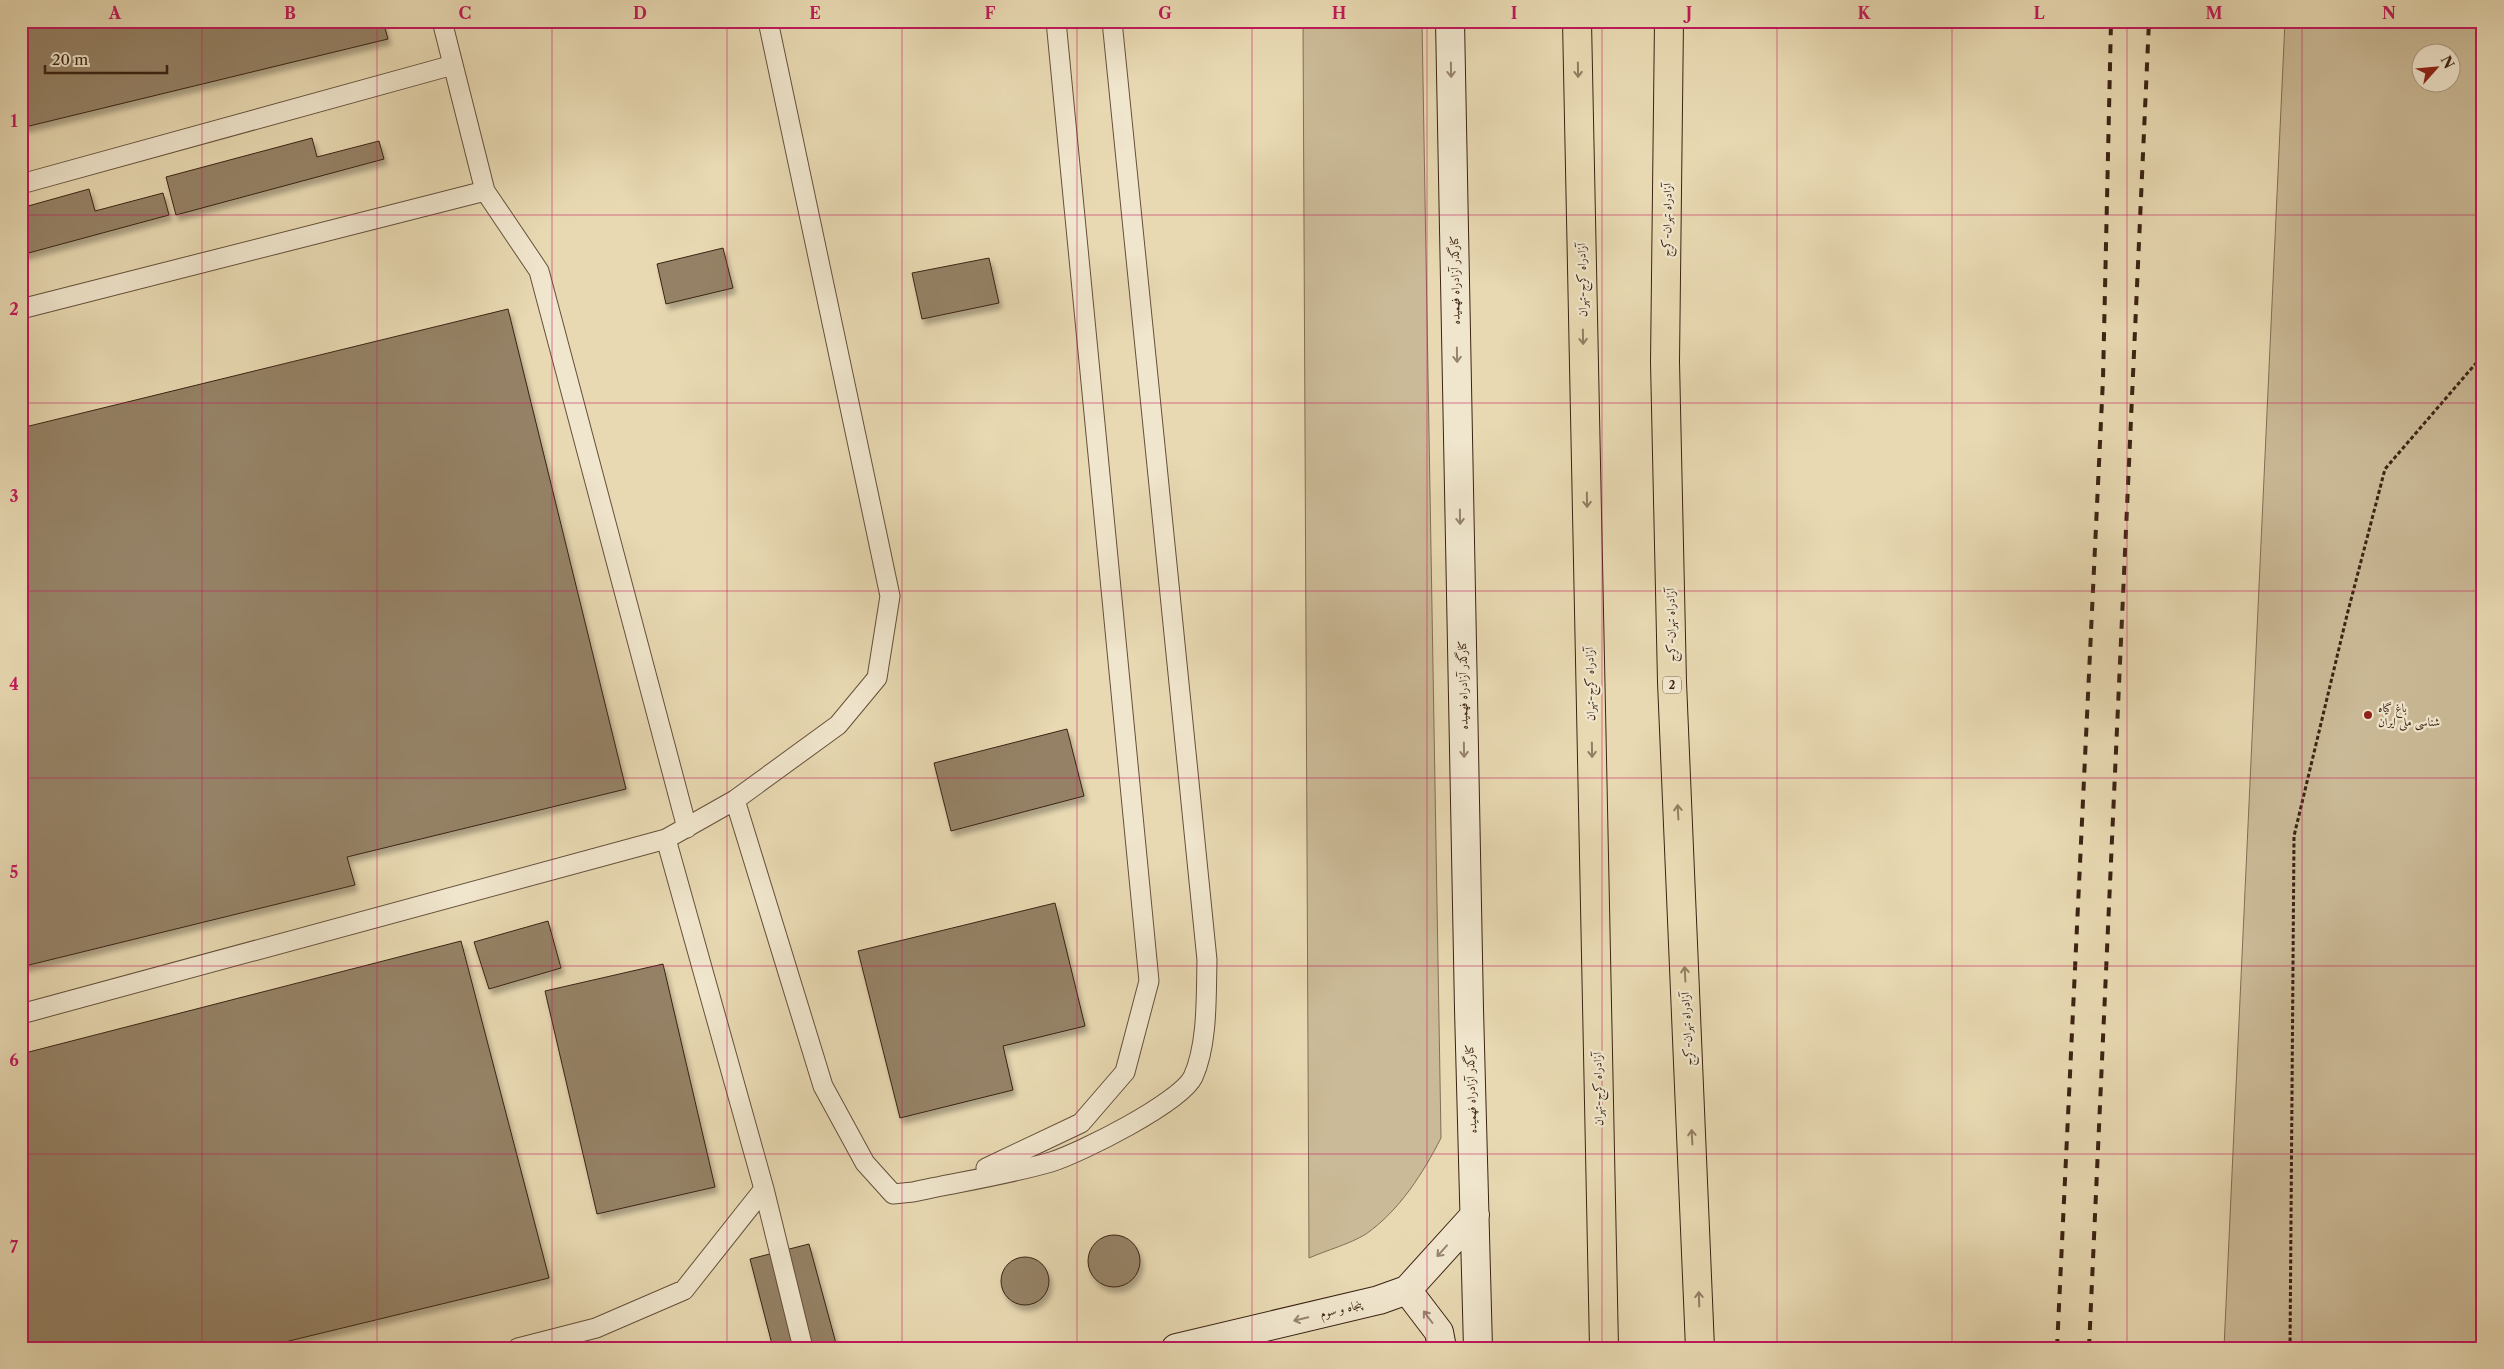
<svg xmlns="http://www.w3.org/2000/svg" width="2504" height="1369" font-family="'Libre Caslon Text',Amiri,serif">
  <style>
    .green { fill: #cbba97; stroke: #836e55; fill-rule: evenodd }
    .building { fill: #958266; stroke: #3b2313; filter: url(#shadow) }
    .lines { fill: none; stroke-linecap: round; stroke-linejoin: round }
    .lane-casing { stroke: #66503b; stroke-width: 21 }
    .secondary-casing { stroke: #3b2313; stroke-width: 30 }
    .highway-casing { stroke: #3b2313; stroke-width: 30 }
    .path { stroke: #3b2313; stroke-width: 3; stroke-dasharray: 4 2.5; stroke-linecap: butt }
    .lane { stroke: #f0e6cd; stroke-width: 19 }
    .secondary { stroke: #f0e6cd; stroke-width: 28 }
    .highway { stroke: #e8d9b2; stroke-width: 28 }
    .rail { stroke: #3b2313; stroke-width: 4; stroke-dasharray: 9 9; stroke-linecap: butt }
    .oneway { stroke: #968470 }
    .oneway2 { stroke: #927e62 }
    .grid { fill: none; stroke: #c2185b; stroke-width: 1; stroke-opacity: 0.55 }
    .poi-dot { fill: #8f2418; stroke: #f0e6cd; stroke-width: 2 }
    .labels { text-anchor: middle; stroke-width: 4.5; stroke-linejoin: round; paint-order: stroke }
    .shield { fill: #f0e6cd; stroke: #715e4b; stroke-width: 1 }
    .shield-label { font-size: 11px; font-weight: bold; fill: #3b2313 }
    .street-label { font-size: 12px; fill: #3b2313; stroke: #f0e6cd }
    .poi-label { font-size: 12px; fill: #3b2313; stroke: #f0e6cd; text-anchor: start }
    .neatline { fill: none; stroke: #c2185b; stroke-width: 2 }
    .grid-label { font-size: 16px; text-anchor: middle; font-weight: bold; fill: #c2185b }
  </style>
  <defs>
    <filter id="shadow"><feDropShadow dx="3" dy="5.5" stdDeviation="2.5" flood-color="#0004"/></filter>
  </defs>
  <rect width="100%" height="100%" fill="#e8d9b2"/>
  <filter id="stains"><feTurbulence type="fractalNoise" baseFrequency=".004" numOctaves="4"/><feColorMatrix values="0 0 0 0 .2 0 0 0 0 .09 0 0 0 0 .02 0 0 0 .5 -.17"/></filter>
  <radialGradient id="worn" r=".72"><stop offset=".6" stop-color="#630" stop-opacity="0"/><stop offset="1" stop-color="#630" stop-opacity=".3"/></radialGradient>
  <path class="green" d="M1303,21H1422L1441,1138C1423,1173 1400,1210 1366,1234C1350,1244 1327,1250 1309,1258Z
    M2285,21H2483V1348H2224ZM2422,52H2452V82H2422Z"/>
  <path class="building" d="M21,21H383L388,39L21,128Z
    M312,138L317,157L379,141L384,159L176,215L166,177Z
    M89,189L95,211L163,193L169,215L21,255V208Z
    M723,248L733,288L666,304L657,264Z
    M989,258L999,303L922,319L912,273Z
    M508,309L626,789L347,857L355,885L21,967V428Z
    M1067,729L1084,796L951,831L934,763Z
    M1055,903L1085,1026L1003,1046L1013,1090L900,1118L858,951Z
    M548,921L561,968L489,989L474,942Z
    M461,941L549,1278L260,1348H21V1054Z
    M663,964L715,1187L597,1214L545,991Z
    M1088 1261a26 26 0 1 1 52 0a26 26 0 1 1-52 0Z
    M809,1244L837,1347L773,1348L750,1259Z
    M1001 1281a24 24 0 1 1 48 0a24 24 0 1 1-48 0Z"/>
  <g class="lines">
    <g class="lane-casing">
      <path id="lane" d="M768,21L890,596L877,678L838,725L735,800L666,839L764,1189L803,1348
        M21,184L453,65
        M485,191L539,271L687,828
        M21,309L485,191L442,21
        M735,800L823,1086L865,1163L893,1194L913,1192C959,1182 1006,1175 1051,1162C1080,1153 1180,1103 1193,1077C1208,1044 1206,996 1207,960L1112,21
        M21,1014L666,839
        M986,1168L1081,1123L1125,1072L1149,981L1056,21
        M518,1348L596,1328L684,1290L764,1189"/>
    </g>
    <g class="secondary-casing">
      <path id="secondary" d="M1450,21L1469,1009L1478,1348
        M1407,1290L1439,1332L1442,1348
        M1176,1348L1379,1300L1407,1290L1475,1215"/>
    </g>
    <g class="highway-casing">
      <path id="highway" d="M1577,21L1604,1348
        M1669,21L1665,362L1672,682L1700,1348"/>
    </g>
    <path class="path" d="M2290,1348L2294,836L2347,615L2385,469L2483,355"/>
    <use href="#lane" class="lane"/>
    <use href="#secondary" class="secondary"/>
    <use href="#highway" class="highway"/>
    <path class="rail" d="M2057,1348L2103,379L2111,21
      M2089,1348L2149,21"/>
  </g>
  <defs><path id="oneway-shaft" d="M-6 0H5M1.5-3L5.5 0L1.5 3" fill="none" stroke-width="1.6" stroke-linecap="round" stroke-linejoin="round" transform="scale(1.25)"/></defs>
  <g class="oneway">
    <use href="#oneway-shaft" transform="translate(1451 70) rotate(89)"/>
    <use href="#oneway-shaft" transform="translate(1457 355) rotate(89)"/>
    <use href="#oneway-shaft" transform="translate(1460 517) rotate(89)"/>
    <use href="#oneway-shaft" transform="translate(1464 750) rotate(89)"/>
    <use href="#oneway-shaft" transform="translate(1442 1251) rotate(132)"/>
    <use href="#oneway-shaft" transform="translate(1428 1317) rotate(-127)"/>
    <use href="#oneway-shaft" transform="translate(1301 1319) rotate(167)"/>
  </g>
  <g class="oneway2">
    <use href="#oneway-shaft" transform="translate(1578 70) rotate(89)"/>
    <use href="#oneway-shaft" transform="translate(1583 337) rotate(89)"/>
    <use href="#oneway-shaft" transform="translate(1587 500) rotate(89)"/>
    <use href="#oneway-shaft" transform="translate(1592 750) rotate(89)"/>
    <use href="#oneway-shaft" transform="translate(1678 812) rotate(-93)"/>
    <use href="#oneway-shaft" transform="translate(1685 974) rotate(-93)"/>
    <use href="#oneway-shaft" transform="translate(1692 1137) rotate(-93)"/>
    <use href="#oneway-shaft" transform="translate(1699 1299) rotate(-92)"/>
  </g>
  <path class="grid" d="M202,21V1348M377,21V1348M552,21V1348M727,21V1348M902,21V1348M1077,21V1348M1252,21V1348M1427,21V1348M1602,21V1348M1777,21V1348M1952,21V1348M2127,21V1348M2302,21V1348M21,215H2483M21,403H2483M21,591H2483M21,778H2483M21,966H2483M21,1154H2483"/>
  <circle class="poi-dot" cx="2368" cy="715" r="5"/>
  <g class="labels">
    <rect class="shield" x="1663" y="676.5" width="18" height="17" rx="4"/>
    <g class="shield-label">
      <text x="1672" y="689">2</text>
    </g>
    <g class="street-label">
      <text transform="translate(1667 220) rotate(-89)" y="4">آزادراه تهران-کرج</text>
      <text transform="translate(1455 280) rotate(-91)" y="4">کنارگذر آزادراه فهمیده</text>
      <text transform="translate(1582 280) rotate(-91)" y="4">آزادراه کرج-تهران</text>
      <text transform="translate(1671 625) rotate(-91)" y="4">آزادراه تهران-کرج</text>
      <text transform="translate(1590 684) rotate(-91)" y="4">آزادراه کرج-تهران</text>
      <text transform="translate(1463 685) rotate(-91)" y="4">کنارگذر آزادراه فهمیده</text>
      <text transform="translate(1687 1029) rotate(-93)" y="4">آزادراه تهران-کرج</text>
      <text transform="translate(1471 1089) rotate(-92)" y="4">کنارگذر آزادراه فهمیده</text>
      <text transform="translate(1598 1089) rotate(-91)" y="4">آزادراه کرج-تهران</text>
      <text transform="translate(1341 1309) rotate(-13)" y="4">پنجاه و سوم</text>
    </g>
    <g class="poi-label">
      <text x="2378" y="712">باغ گیاه‌<tspan x="2378" dy="14">شناسی ملی ایران</tspan></text>
    </g>
  </g>
  <rect width="2504" height="1369" fill="none" stroke="#e8d9b2" stroke-width="55"/>
  <g transform="translate(2436 68) rotate(63)"><circle r="24" fill="#f0e6cd" stroke="#a89883"/>
  <path d="M0-4L9 19L0 12L-9 19Z" fill="#8f2418"/>
  <text y="-8" font-size="14" font-weight="bold" text-anchor="middle" fill="#3b2313">N</text>
  </g>
  <path d="M45 65v8h122v-8" fill="none" stroke="#3b2313" stroke-width="2.5"/>
  <text x="52" y="65" font-size="15" fill="#3b2313" stroke="#f0e6cd" stroke-width="4" paint-order="stroke">20 m</text>
  <rect x="28" y="28" width="2448" height="1314" class="neatline"/>
  <g class="grid-label">
    <text x="115" y="19">A</text>
    <text x="290" y="19">B</text>
    <text x="465" y="19">C</text>
    <text x="640" y="19">D</text>
    <text x="815" y="19">E</text>
    <text x="990" y="19">F</text>
    <text x="1165" y="19">G</text>
    <text x="1339" y="19">H</text>
    <text x="1514" y="19">I</text>
    <text x="1689" y="19">J</text>
    <text x="1864" y="19">K</text>
    <text x="2039" y="19">L</text>
    <text x="2214" y="19">M</text>
    <text x="2389" y="19">N</text>
    <text x="14" y="127">1</text>
    <text x="14" y="315">2</text>
    <text x="14" y="502">3</text>
    <text x="14" y="690">4</text>
    <text x="14" y="878">5</text>
    <text x="14" y="1066">6</text>
    <text x="14" y="1253">7</text>
  </g>
  <rect width="100%" height="100%" filter="url(#stains)"/>
  <rect width="100%" height="100%" fill="url(#worn)"/>
</svg>
